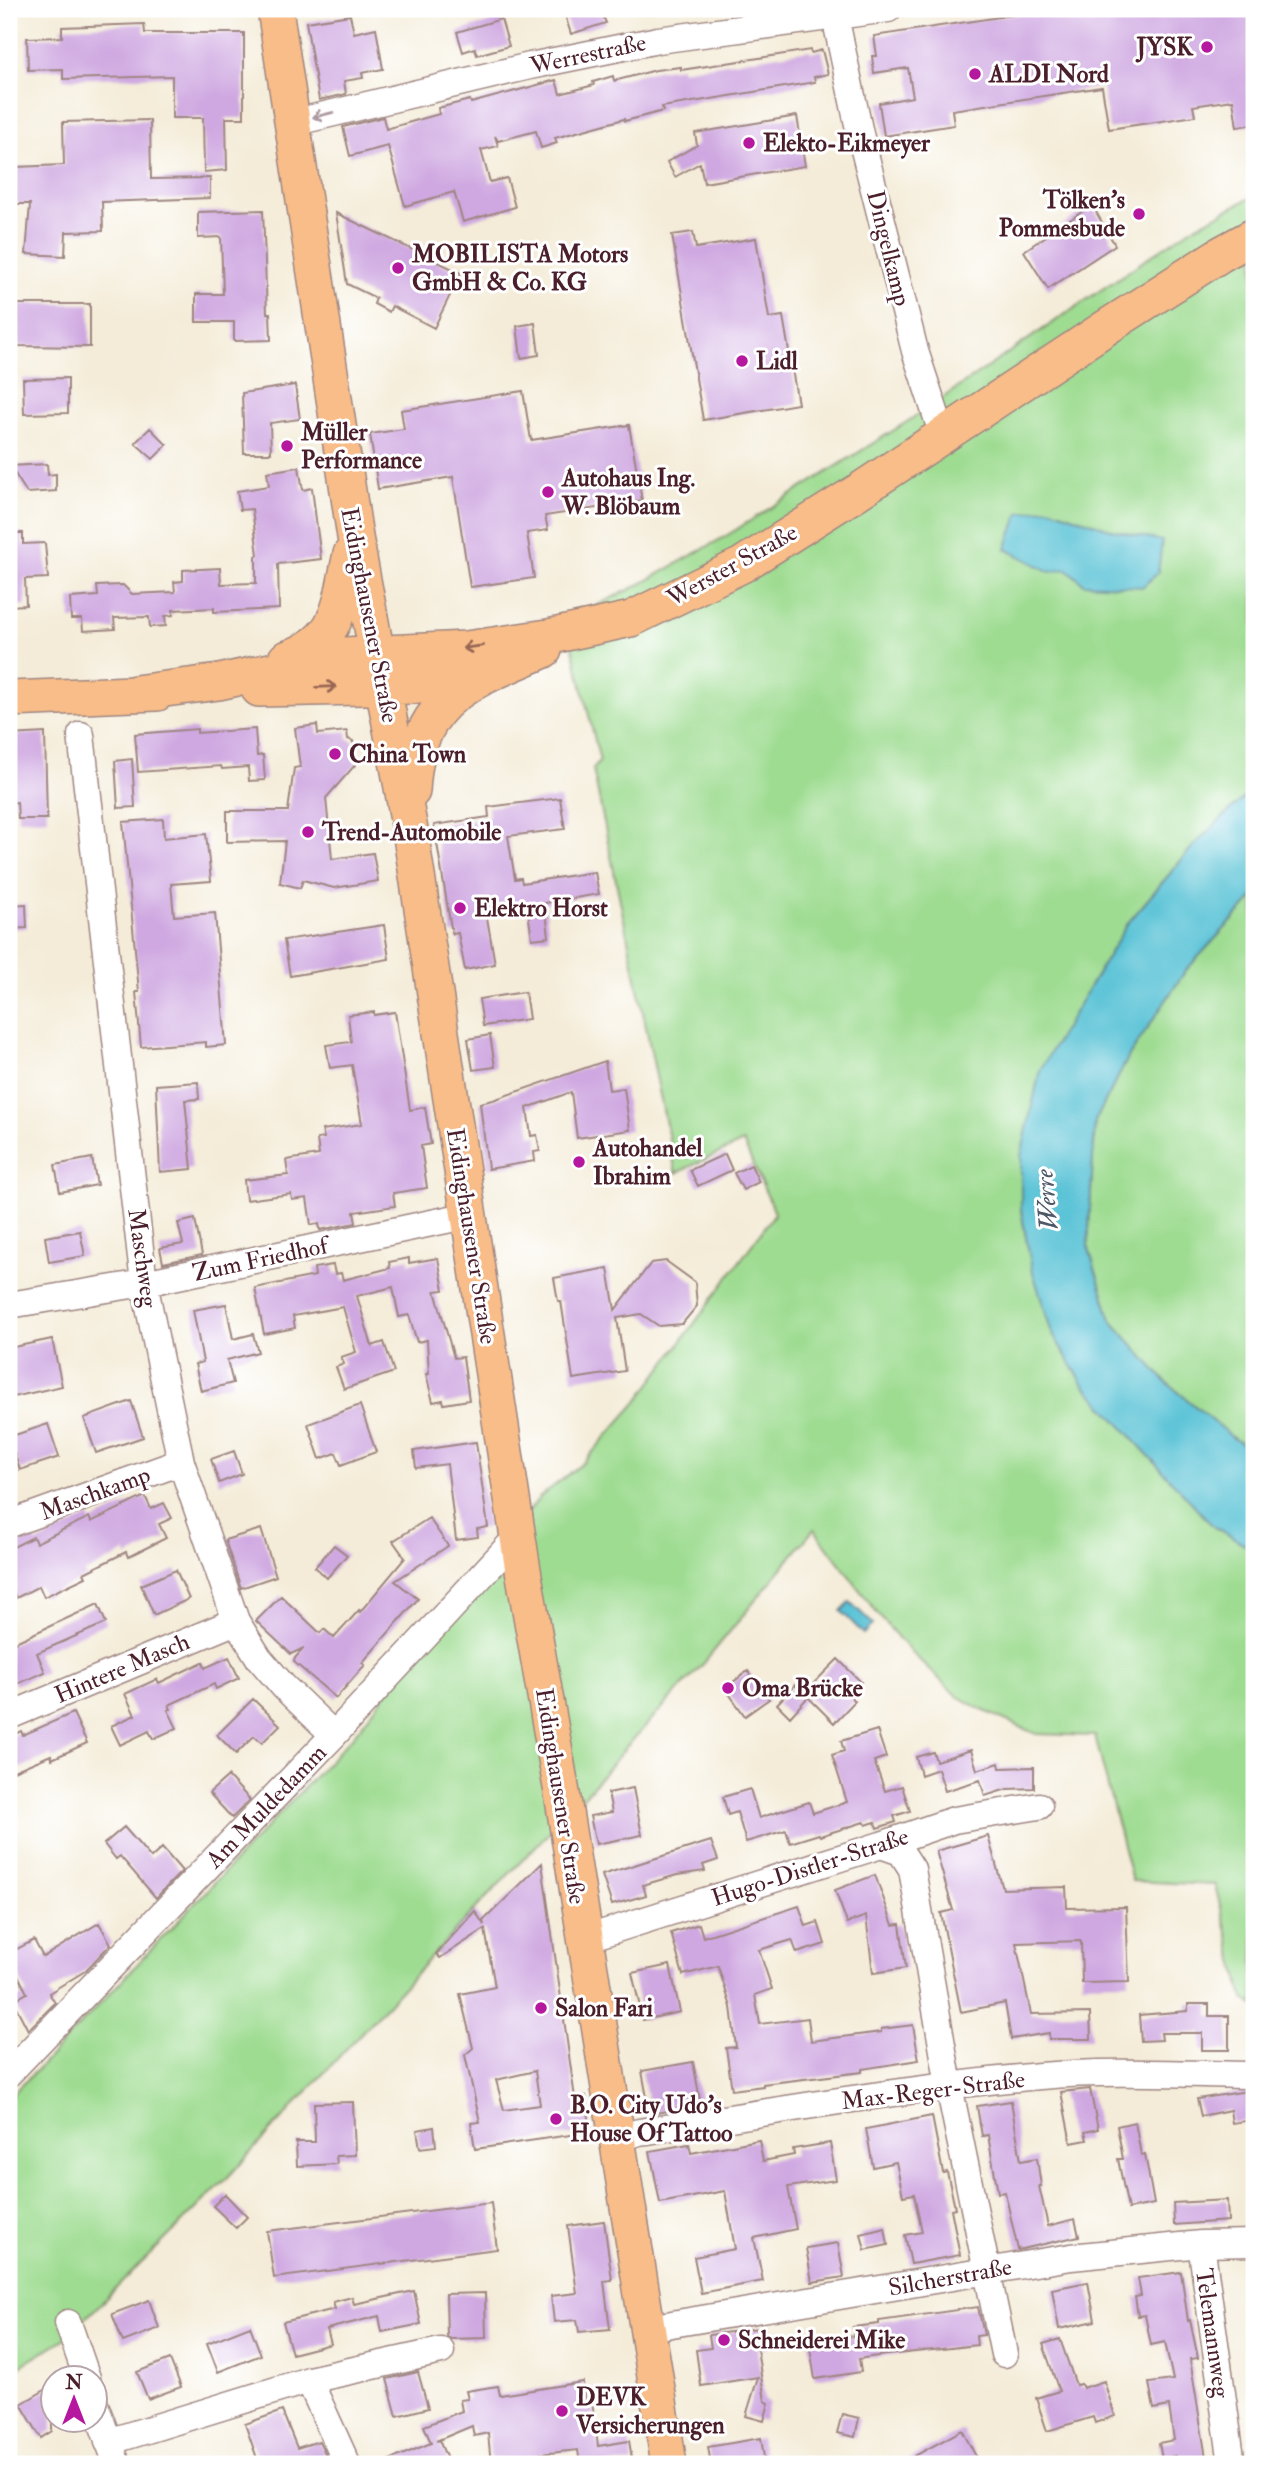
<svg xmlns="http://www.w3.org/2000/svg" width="1263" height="2473" font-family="'IM FELL Double Pica',serif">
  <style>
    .green { fill: #9edc91; stroke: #747e5e; stroke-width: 2 }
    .water { fill: #59c2d6; stroke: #527080; stroke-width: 2 }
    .building { fill: #cfa8e1; fill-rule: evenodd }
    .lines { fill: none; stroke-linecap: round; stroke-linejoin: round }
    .minor-casing { stroke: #9f8682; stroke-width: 29 }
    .major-casing { stroke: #9f8682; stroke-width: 38 }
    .minor { stroke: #fff; stroke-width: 26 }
    .major { stroke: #f8bd88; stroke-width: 35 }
    .oneway { stroke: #ae9aa0 }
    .oneway2 { stroke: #986655 }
    .poi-dot { fill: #b5179e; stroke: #fff; stroke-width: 2.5 }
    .labels { text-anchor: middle; stroke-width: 6; stroke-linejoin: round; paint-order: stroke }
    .poi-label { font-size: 24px; font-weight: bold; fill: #4a1f2b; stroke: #fff; text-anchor: start }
    .street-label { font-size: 24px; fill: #4a1f2b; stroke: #fff }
    .water-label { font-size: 26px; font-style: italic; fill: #4f5867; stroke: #fff }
  </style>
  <rect width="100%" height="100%" fill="#fff"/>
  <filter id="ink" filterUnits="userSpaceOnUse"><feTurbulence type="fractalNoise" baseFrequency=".0143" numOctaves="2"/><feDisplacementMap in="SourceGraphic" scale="14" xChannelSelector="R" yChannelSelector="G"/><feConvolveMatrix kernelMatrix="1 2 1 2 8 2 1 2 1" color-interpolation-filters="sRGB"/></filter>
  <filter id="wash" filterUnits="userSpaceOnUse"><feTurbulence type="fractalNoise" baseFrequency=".00686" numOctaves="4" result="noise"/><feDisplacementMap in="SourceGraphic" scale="28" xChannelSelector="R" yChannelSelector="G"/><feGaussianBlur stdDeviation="1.57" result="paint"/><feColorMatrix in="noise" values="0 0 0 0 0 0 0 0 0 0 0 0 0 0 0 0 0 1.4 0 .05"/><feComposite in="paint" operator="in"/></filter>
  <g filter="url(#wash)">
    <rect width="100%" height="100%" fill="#f4ecd8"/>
    <path class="green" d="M1254,196V788L1196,843L1127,924L1021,1156V1211L1032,1269L1052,1333L1084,1385L1214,1527L1254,1549V2005L1244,1999L1215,1885L1132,1881L1095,1736L1036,1734L980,1709L957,1696L907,1648L877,1613L814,1529L704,1663L627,1746L586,1794L481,1903L227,2178L66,2338L9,2373V2097L40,2067L353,1736L540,1497L584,1462L637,1402L775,1213L743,1142L676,1173L593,769L600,761L566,620L637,586L726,536L910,420L1192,228Z
      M1254,897V1452L1233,1438L1165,1381L1111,1320L1088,1246L1095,1121L1129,1056L1186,970Z"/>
    <path class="water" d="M1049,508L1113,530L1162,541L1158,573L1142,587L1084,584L1067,569L1050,572L1006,549L1019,513Z
      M1254,788V897L1186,970L1129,1056L1095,1121L1088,1246L1111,1320L1165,1381L1233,1438L1254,1452V1549L1214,1527L1084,1385L1052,1333L1032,1269L1021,1210V1156L1040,1070L1127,924L1196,843Z
      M850,1602L873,1624L864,1634L841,1611Z"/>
    <g id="blocks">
      <path class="building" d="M563,9H600L606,23L571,34Z
        M1052,9H1254V124L1237,127L1233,100L1193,106L1195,116L1109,129L1102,87L952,110L954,125L884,136L879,103L913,97L908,68L874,73L872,56H877L874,36Z
        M350,15L354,33L376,28L383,69L362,73L363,78L344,81L346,94L319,100L306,22Z
        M501,19L509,46L477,55L475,48L463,52L457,32Z
        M144,24L145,33H244V118H226L227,170L204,172L203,118H172V76L63,79V69L28,70L27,38L62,37V27Z
        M810,50L811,53L822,50L828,74L814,77L815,82L662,107L663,111L625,121L624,119L555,138L557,143L541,148L536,131L498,141L495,136L498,146L481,150L490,182L507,178L515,207L463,222L454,192L405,206L388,146L350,156L343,127L383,117L386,129L439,114L438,108L470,100L471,103L556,80L560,94L594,85L593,82L613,76L614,81L656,70L681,67V70Z
        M797,116L805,166L704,183L700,163L675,177L667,162L697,145L695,133Z
        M150,120L151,179L210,178V198L102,202L103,231L66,232L65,256L26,254L30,204H16L15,167L64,165L63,122Z
        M1092,205L1115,245L1048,289L1024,251Z
        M263,210L267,313H270L271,340L234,341V322H196V294H223L221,237L198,238V212Z
        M336,213L461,273L434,328L392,306L389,312L374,304L376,298L347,284Z
        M693,232L696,248L756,238L769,318L783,316L798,404L703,420L672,235Z
        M18,304H90V347L17,346Z
        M535,323L539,355L521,358L517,326Z
        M68,378V413L24,414L23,379Z
        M295,385L300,419L270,423L271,453H244L242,393Z
        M523,391L531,440L629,425L642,501L545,516L548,530L527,533L534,578L470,587L453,477L378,489L370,434L404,429L401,410Z
        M150,428L167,445L153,459L135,443Z
        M47,464L48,475L56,474V491L27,493L10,466Z
        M299,467L303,490L312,488L321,559L278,564L279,609L214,612V608L173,610V615L165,616L166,626L150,627L149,617L114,618L115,629L83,631L82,619H71L70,598L98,596L97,586L123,585L132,594L175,592L174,582L183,581V570L220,568L221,584L256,583V556L258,555L252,509L240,510L237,491L269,486L267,472Z
        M9,533H23V544L45,543L48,578L25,579L26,605L9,606Z
        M317,725L318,734L347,731L348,739L353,741L356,764L326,798L332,859L373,853L378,881L334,888L303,880L300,888L280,883L285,841L227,842V811H288L294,768L300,767L295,728Z
        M197,729V733L255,729L257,756L263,755L265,780L249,781L248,767L222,769L221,766L138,772L135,734Z
        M45,733L47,819H18L17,802L9,803V735Z
        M132,759L135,807L118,808L115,761Z
        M560,798L565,829L508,836L515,879L521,878L522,883L595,872L599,894L545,903L549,937L532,939L527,905L486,912L495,964L465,970L458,933L452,934L434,825L489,817L488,807Z
        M163,819L164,838L206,834L211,881L171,884L174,916L215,913L226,1045L206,1047V1042L141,1047L136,992H139L123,822Z
        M26,904L27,928L9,929V905Z
        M384,925L389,959L290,976L284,940Z
        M525,992L529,1019L483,1026L479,999Z
        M374,1012V1015L395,1012L410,1110L425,1107L431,1144L421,1146L427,1188L393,1193L395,1206L354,1212L356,1223L320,1230L319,1224L311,1225L307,1198L292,1200L291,1194L246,1200L244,1180L288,1175L286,1160L319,1155L317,1139L324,1138L322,1130L362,1124L352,1065L330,1068L326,1045L351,1042L348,1015Z
        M490,1035L495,1067L473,1070L468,1039Z
        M605,1061L609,1090L624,1088L630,1130L577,1138L571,1092L527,1108L531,1136L537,1135L540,1151L534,1152L535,1161L488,1169L480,1103L493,1100Z
        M198,1082L199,1099L185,1100L192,1169L160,1172L156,1085Z
        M725,1154L732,1170L698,1186L690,1170Z
        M92,1158L97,1185L60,1192L55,1165Z
        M751,1165L759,1182L743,1190L734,1173Z
        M195,1219L202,1255L163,1263L160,1248L183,1244L178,1223Z
        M80,1231L85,1256L49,1262L45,1237Z
        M409,1258V1263L438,1258L444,1290L435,1291L454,1358L463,1357L469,1400L444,1404L443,1400L433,1402L426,1374H429L427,1340L417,1342L409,1315L399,1317L393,1287L357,1296L372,1346L384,1342L394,1372L344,1389L336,1367L344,1364L341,1357L356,1352L343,1307L293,1316L295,1328L264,1334L255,1288L315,1276L314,1268L333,1265L335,1274L341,1273L343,1280L390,1268L389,1262Z
        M666,1261L695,1282L697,1306L682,1324L659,1326L641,1314L617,1318L625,1371L573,1379L561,1301H558L554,1278L608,1268L615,1310L651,1263Z
        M226,1304L233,1339L253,1334L258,1352L227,1360L233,1383L201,1391L195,1364L203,1362L193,1310Z
        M52,1339L62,1386L9,1398V1348Z
        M131,1401L143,1437L96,1453L84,1418Z
        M360,1405L376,1452L341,1465L336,1453L320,1459L308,1424Z
        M48,1424L59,1457L20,1470L9,1437Z
        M476,1442L488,1527L477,1529L478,1537L456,1540L447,1464L416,1468L414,1451Z
        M234,1451L242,1474L219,1483L211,1459Z
        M145,1496L151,1509L164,1503L172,1518L159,1524L166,1538L128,1557L126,1552L84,1573L86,1577L44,1597L39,1586L16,1598L9,1582V1549L33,1537L36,1543L89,1517L91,1522Z
        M429,1518L448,1546L395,1581L418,1599L362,1663L365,1665L336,1698L294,1662L295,1658L304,1648L291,1654L256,1621L281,1596L320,1633L324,1629L334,1638L359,1610L360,1612L405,1558L393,1541Z
        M261,1529L276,1576L241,1588L225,1540Z
        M334,1545L347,1555L327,1578L315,1567Z
        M176,1570L189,1599L154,1615L141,1585Z
        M98,1604L106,1623L37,1653L45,1672L15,1685L9,1671V1645Z
        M229,1657L239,1678L216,1689L214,1684L169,1705L171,1709L168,1710L177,1728L153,1739L149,1731L120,1745L111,1726L135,1715L125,1694L157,1679L159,1683L203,1662L205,1668Z
        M838,1659L861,1682L849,1695L855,1701L834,1723L808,1697L790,1717L777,1704L795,1685L804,1693Z
        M748,1671L769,1699L745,1716L725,1688Z
        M253,1699L280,1725L262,1743L254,1736L236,1754L217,1735Z
        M73,1713L87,1743L52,1759L51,1755L9,1773V1737L21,1731L23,1735Z
        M877,1730L886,1757L874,1761L885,1791L902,1786L910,1811L894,1816L896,1822L877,1828L875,1822L866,1825L864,1822L820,1836L819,1834L790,1843L786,1830L746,1842L737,1812L728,1815L723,1797L750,1789L759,1818L809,1802L813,1813L847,1802L832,1755L844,1751L841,1741Z
        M971,1750L977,1770L999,1763L1000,1768L1034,1767V1788L1007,1789L985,1796L980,1780L945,1791L938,1769L921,1775L916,1757L933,1752L936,1761Z
        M228,1776L250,1800L232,1818L209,1793Z
        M633,1788L642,1835L596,1844L590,1816L612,1812L608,1793Z
        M124,1827L151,1858L162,1848L182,1871L156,1898L120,1856L116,1859L104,1844Z
        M988,1836L1003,1889L1066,1887L1067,1908L1126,1907L1129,1982L1082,1983L1081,1941L1016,1943L1031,2014L1090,2013L1091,2039H1049V2033L1011,2039L1005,2003L961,2012L941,1913L953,1910L936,1851Z
        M711,1841L718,1860L703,1865L705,1871L677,1875L643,1885L646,1895L612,1905L602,1875Z
        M542,1863L575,2098L586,2096L591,2132L475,2149L471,2123L480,2122L465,2055L473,2048L460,1994L495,1987L485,1929L440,1958L436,1954L475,1911L484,1925L483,1921ZM535,2071L540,2105L504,2110L496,2080Z
        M875,1875L893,1925L900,1924L906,1968L873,1973L866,1916L847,1923L835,1890Z
        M799,1906L806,1926L818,1922L825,1944L797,1953L792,1940L759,1950L772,1989L755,1995L760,2024L808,2018L811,2041L881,2032V2029L913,2025L919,2060L862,2069V2072L763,2084V2086L732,2090L726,2048L736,2047L731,2007L718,1966L683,1975L671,1933L699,1924L703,1937Z
        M99,1923L111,1944L85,1971L49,1993L55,2003L28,2030L13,2001L27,1993L9,1957V1953L34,1940L43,1957Z
        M670,1965L680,2012L643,2020L632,1973Z
        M1188,2004H1209V2016H1229V2050H1202V2033H1161L1162,2040L1141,2041L1139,2015L1188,2011Z
        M693,2062L701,2105L650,2114L642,2071Z
        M1090,2089L1098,2129L1085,2132L1087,2140L1071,2143L1061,2092Z
        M1254,2090V2120L1232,2123L1230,2110L1201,2116L1197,2099Z
        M1011,2101L1021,2161L1037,2158L1041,2186H1039L1048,2226L1075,2219L1079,2236L1018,2250L1005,2192L998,2193L988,2135L982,2136L977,2106Z
        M353,2102L355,2155L336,2156L337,2164L297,2166L296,2142H315L314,2103Z
        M932,2116L943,2173L947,2172L955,2208L951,2209L960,2255L911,2264L905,2235L922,2232L914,2194L903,2196L896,2162L873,2167L866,2129Z
        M1135,2122L1141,2155L1145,2154L1154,2204L1128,2209L1118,2159H1123L1117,2126Z
        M434,2127L436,2146L420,2148L417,2130Z
        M759,2140L763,2161L794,2155L793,2149L830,2143L836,2180L788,2187L796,2229L754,2238L763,2281L701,2293L694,2257L735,2249L725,2191L660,2203L650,2151L689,2144L691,2153Z
        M225,2194L247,2217L236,2228L213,2206Z
        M1227,2200L1228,2221L1174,2225L1173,2203Z
        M491,2203L497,2249L274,2278L267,2231Z
        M604,2221L612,2280L604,2281L610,2329L579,2332L577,2320L554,2322L551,2296L577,2293L568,2226Z
        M885,2228L888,2245L865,2250L861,2234Z
        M838,2243L844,2277L812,2282L806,2248Z
        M1181,2272L1188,2321L1190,2320L1198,2358L1190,2359L1207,2464H1177L1175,2456L1162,2459L1159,2443L1174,2440L1169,2406L1154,2409L1149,2383L1173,2380L1165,2342L1151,2345L1145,2315L1138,2316L1135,2297L1141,2296L1138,2278Z
        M1088,2282L1095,2321L1059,2329L1052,2289Z
        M414,2291L421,2324L382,2332L379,2316L327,2329L331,2344L292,2354L283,2322L335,2309L333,2302L352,2297L354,2304Z
        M485,2293L486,2338L451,2339L447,2337L446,2294Z
        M149,2300L159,2328L123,2342L112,2314Z
        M978,2307L984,2335L976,2336L977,2345L870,2357L859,2359L861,2372L815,2379L809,2342L854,2336L853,2327L879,2324V2321Z
        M250,2326L261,2355L218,2372L207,2343Z
        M765,2327L768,2348L757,2349L765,2401L769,2403L764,2421L746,2416L758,2377L701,2386L696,2350L711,2348L709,2335Z
        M1060,2339L1076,2385L1081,2384L1083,2388L1104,2381L1115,2416L1095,2423L1093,2417L1047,2431L1036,2398L1059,2391L1043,2344Z
        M170,2359L181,2387L148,2399L137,2372Z
        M418,2372L428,2408L397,2416L387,2379Z
        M583,2382L585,2401H592L598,2446L629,2441L633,2464H580L578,2450L540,2454L541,2464H491L488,2433L474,2436L472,2426L436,2441L439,2440L449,2464H380L431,2443L424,2426L462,2411L460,2400L468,2399L466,2391L498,2386L500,2395Z
        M52,2386V2431L41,2438L21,2404Z
        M282,2411L297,2448L319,2441L326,2455L303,2464H259L245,2424Z
        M842,2414L859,2418L855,2437L837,2433Z
        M962,2430L980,2464H900Z
        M761,2438L765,2464H711L708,2447Z"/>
    </g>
  </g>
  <g filter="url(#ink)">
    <use href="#blocks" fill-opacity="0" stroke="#9f8682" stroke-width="2"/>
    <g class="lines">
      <g class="minor-casing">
        <path id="minor" d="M835,16L860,134L915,351L943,436
          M292,123L530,66L658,40L888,9
          M81,735L144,1283L181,1462L236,1621L259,1658L284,1687L334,1735
          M9,1305L144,1283L470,1215
          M9,1524L181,1462
          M9,1716L236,1621
          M881,1845L901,1852L912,1869L949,2086L1004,2354
          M585,1939L881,1845L954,1820L1039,1806
          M9,2073L334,1735L518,1536
          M617,2139L639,2132C772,2112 905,2088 1040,2076C1110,2070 1182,2074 1253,2075
          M1201,2244L1232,2464
          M68,2323L87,2378
          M648,2328L1071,2257L1201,2244L1254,2243
          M309,2380L347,2464
          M94,2402L117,2464
          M108,2442L309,2380L441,2351"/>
      </g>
      <g class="major-casing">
        <path id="major" d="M275,9L355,537L410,830L522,1564L562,1793L669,2464
          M286,659C342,639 339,605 351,554
          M259,689L417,686L472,683
          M135,693L219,682L344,655L466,649L548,637L631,619L742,565L856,493L1110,325L1221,254L1254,236
          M9,699L157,693
          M412,791C417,696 467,684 544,650"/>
      </g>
      <use href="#minor" class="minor"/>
      <use href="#major" class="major"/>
    </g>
    <defs><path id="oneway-shaft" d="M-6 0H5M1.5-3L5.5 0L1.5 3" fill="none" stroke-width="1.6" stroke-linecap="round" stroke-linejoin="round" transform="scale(1.75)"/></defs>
    <use class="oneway" href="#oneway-shaft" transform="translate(323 115) rotate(166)"/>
    <g class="oneway2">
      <use href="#oneway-shaft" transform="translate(473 647) rotate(173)"/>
      <use href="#oneway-shaft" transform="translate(326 687) rotate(-2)"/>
    </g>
  </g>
  <g class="poi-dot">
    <circle cx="1207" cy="47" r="7"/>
    <circle cx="975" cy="74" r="7"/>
    <circle cx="749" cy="143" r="7"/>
    <circle cx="1139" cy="214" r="7"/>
    <circle cx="398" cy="268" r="7"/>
    <circle cx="742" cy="361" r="7"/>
    <circle cx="287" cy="446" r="7"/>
    <circle cx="548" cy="492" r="7"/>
    <circle cx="335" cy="754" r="7"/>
    <circle cx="308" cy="832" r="7"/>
    <circle cx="460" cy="908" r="7"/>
    <circle cx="579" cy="1162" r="7"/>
    <circle cx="728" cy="1688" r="7"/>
    <circle cx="541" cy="2008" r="7"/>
    <circle cx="556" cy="2119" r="7"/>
    <circle cx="724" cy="2340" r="7"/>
    <circle cx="562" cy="2411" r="7"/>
  </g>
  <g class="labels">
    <g class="poi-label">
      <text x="1193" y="55" text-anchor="end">JYSK</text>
      <text x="989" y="82">ALDI Nord</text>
      <text x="763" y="151">Elekto-Eikmeyer</text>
      <text x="1125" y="208" text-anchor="end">Tölken's<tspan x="1125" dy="28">Pommesbude</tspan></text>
      <text x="412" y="262">MOBILISTA Motors<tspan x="412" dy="28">GmbH &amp; Co. KG</tspan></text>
      <text x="756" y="369">Lidl</text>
      <text x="301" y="440">Müller<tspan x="301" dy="28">Performance</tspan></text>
      <text x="562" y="486">Autohaus Ing.<tspan x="562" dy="28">W. Blöbaum</tspan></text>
      <text x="349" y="762">China Town</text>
      <text x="322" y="840">Trend-Automobile</text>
      <text x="474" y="916">Elektro Horst</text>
      <text x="593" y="1156">Autohandel<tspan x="593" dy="28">Ibrahim</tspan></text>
      <text x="742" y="1696">Oma Brücke</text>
      <text x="555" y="2016">Salon Fari</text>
      <text x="570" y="2113">B.O. City Udo's<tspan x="570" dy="28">House Of Tattoo</tspan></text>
      <text x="738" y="2348">Schneiderei Mike</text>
      <text x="576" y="2405">DEVK<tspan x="576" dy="28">Versicherungen</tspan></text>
    </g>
    <g class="street-label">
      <text transform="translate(588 54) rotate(-12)" y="8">Werrestraße</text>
      <text transform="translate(889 248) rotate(76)" y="8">Dingelkamp</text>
      <text transform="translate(732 565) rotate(-29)" y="8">Werster Straße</text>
      <text transform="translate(370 615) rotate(79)" y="8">Eidinghausener Straße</text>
      <text transform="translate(472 1236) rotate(81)" y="8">Eidinghausener Straße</text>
      <text transform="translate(143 1258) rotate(82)" y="8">Maschweg</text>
      <text transform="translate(260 1259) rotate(-12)" y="8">Zum Friedhof</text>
      <text transform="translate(95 1493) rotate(-20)" y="8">Maschkamp</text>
      <text transform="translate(122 1668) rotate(-23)" y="8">Hintere Masch</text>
      <text transform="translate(561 1796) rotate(81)" y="8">Eidinghausener Straße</text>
      <text transform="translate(266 1806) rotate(-46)" y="8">Am Muldedamm</text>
      <text transform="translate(810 1867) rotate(-18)" y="8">Hugo-Distler-Straße</text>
      <text transform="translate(933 2090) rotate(-7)" y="8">Max-Reger-Straße</text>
      <text transform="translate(950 2277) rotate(-10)" y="8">Silcherstraße</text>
      <text transform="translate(1213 2333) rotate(82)" y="8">Telemannweg</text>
    </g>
    <g class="water-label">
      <text transform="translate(1046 1200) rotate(-95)" y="9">Werre</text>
    </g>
  </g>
  <rect width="1263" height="2473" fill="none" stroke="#fff" stroke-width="35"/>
  <g transform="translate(74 2399)"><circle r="33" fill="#ffffff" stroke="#b7a5aa" stroke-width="2"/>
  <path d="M0-5L12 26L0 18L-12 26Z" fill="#b5179e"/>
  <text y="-10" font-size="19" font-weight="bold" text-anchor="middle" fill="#4a1f2b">N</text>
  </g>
</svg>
